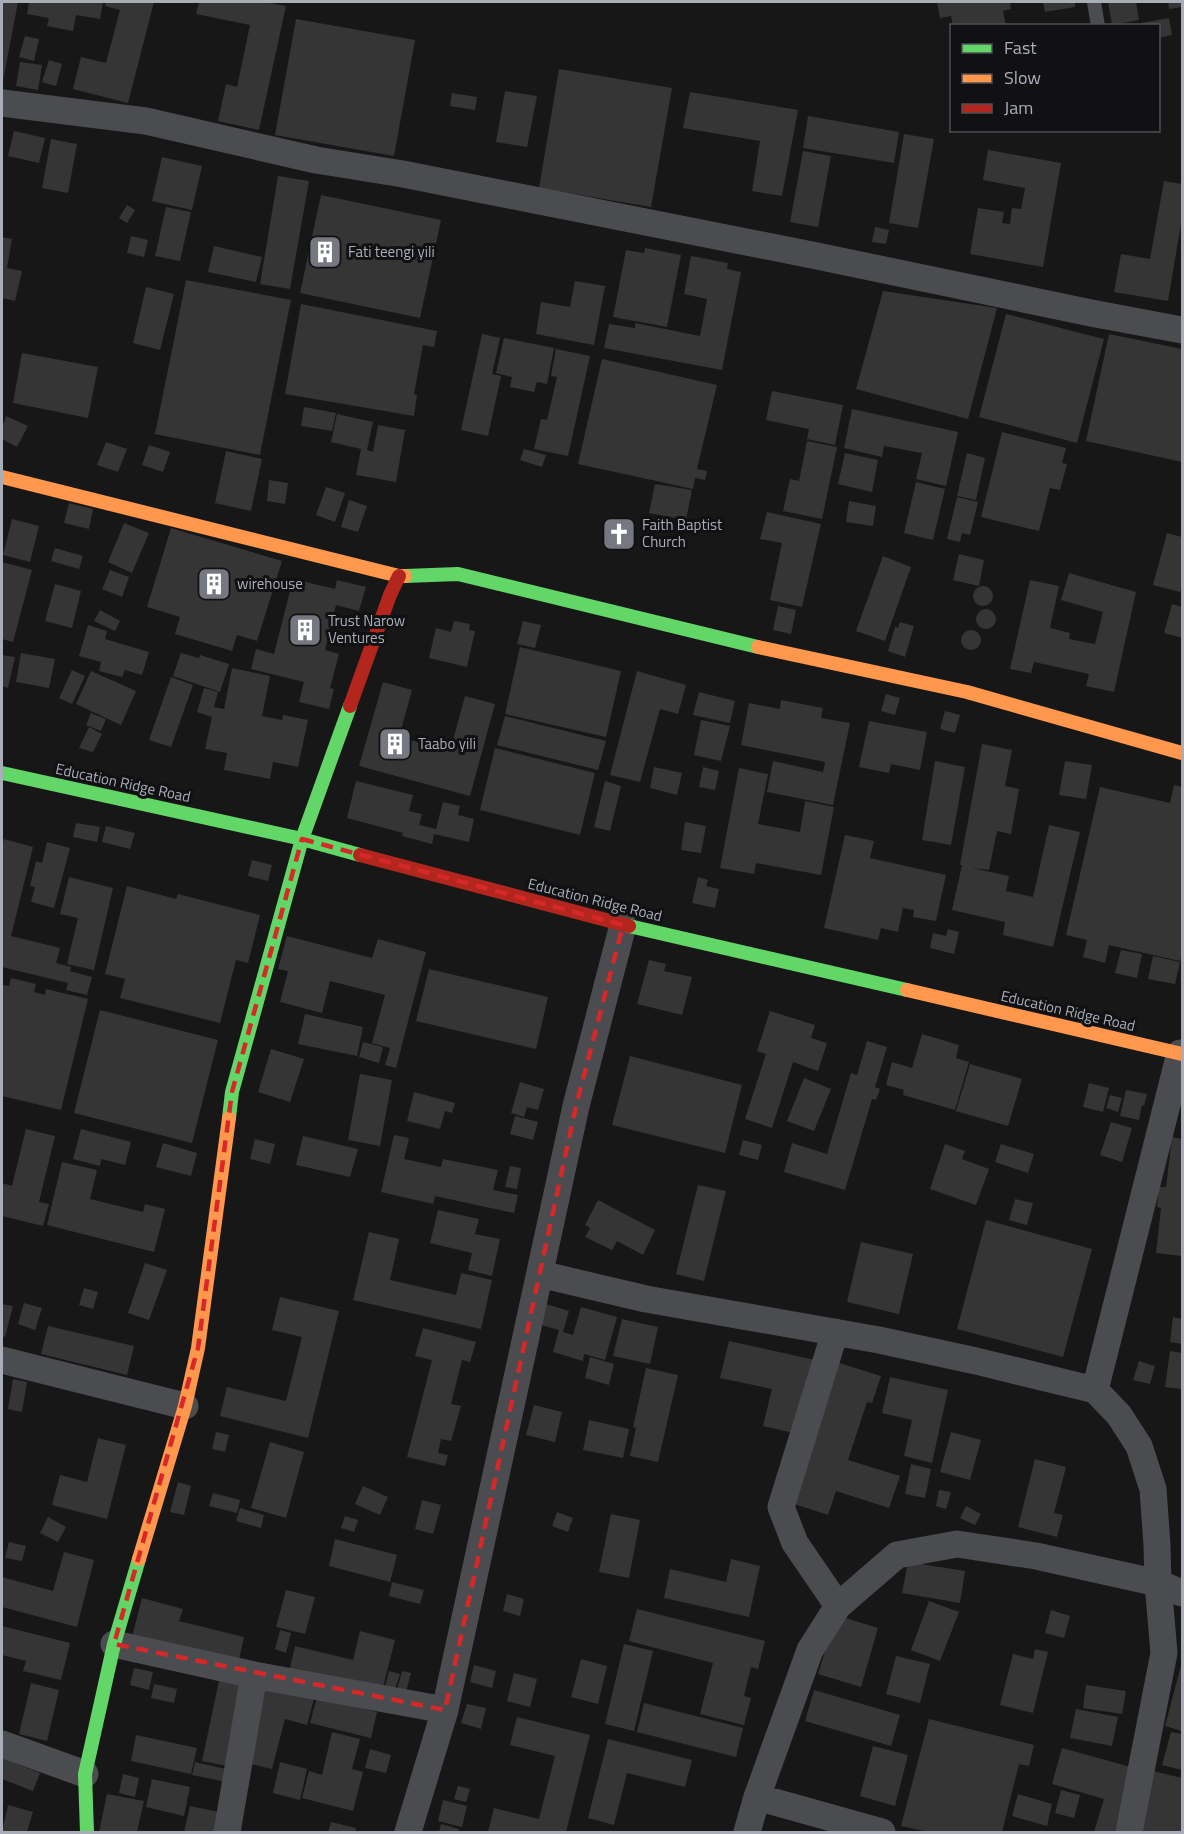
<svg xmlns="http://www.w3.org/2000/svg" width="1184" height="1834" font-family="'Titillium Web',sans-serif">
  <style>
    .building { fill: #353536 }
    .lines { fill: none; stroke-linecap: round; stroke-linejoin: round }
    .lane { stroke: #4b4c50; stroke-width: 14 }
    .street { stroke: #4b4c50; stroke-width: 27 }
    .fast { stroke: #63d668; stroke-width: 14 }
    .slow { stroke: #ff974d; stroke-width: 14 }
    .jam { stroke: #b3261e; stroke-width: 14 }
    .marked { fill: none; stroke: #d62828; stroke-width: 4.5; stroke-dasharray: 12 8; stroke-linejoin: round }
    .labels { text-anchor: middle; stroke-width: 6; stroke-linejoin: round; paint-order: stroke }
    .poi-label { font-size: 15px; fill: #a8adb8; stroke: #111113; text-anchor: start }
    .street-label { font-size: 15px; fill: #a8adb8; stroke: #111113 }
  </style>
  <rect width="100%" height="100%" fill="#171717"/>
  <path class="building" d="M2,2H18L3,81H2Z
    M29,2H103L100,19L76,15L73,31L47,26L49,18L27,14Z
    M106,2H154L128,103L73,89L81,57L106,63L120,10L105,6Z
    M199,2H264L286,6L259,130L218,121L226,84L237,87L250,25L196,14Z
    M937,2H1010L1011,9L1003,11L1006,26H953L951,16L940,18Z
    M1043,2H1075V7L1045,12Z
    M1108,2H1136L1139,20L1112,25Z
    M1168,2H1182V7L1169,9Z
    M1169,18L1172,35L1158,38V26H1141V23Z
    M296,19L415,40L394,156L275,135Z
    M25,36L39,39L34,61L19,57Z
    M49,60L62,64L56,86L42,82Z
    M20,62L42,65L38,90L16,86Z
    M559,69L672,88L651,207L539,188Z
    M505,91L537,96L527,147L496,142Z
    M690,92L798,110L782,196L752,191L760,141L683,128Z
    M452,93L477,97L475,110L450,106Z
    M808,116L899,132L894,163L803,148Z
    M14,131L45,138L39,163L8,156Z
    M904,134L934,139L918,228L889,223Z
    M51,139L77,144L68,193L42,188Z
    M988,150L1061,163L1043,267L970,254L978,208L1004,212L1002,223L1010,224L1012,208L1021,209L1025,188L983,180Z
    M803,151L831,156L818,227L790,222Z
    M162,157L202,166L192,210L152,201Z
    M278,176L309,181L290,289L260,284Z
    M1164,181L1182,184V218L1168,301L1114,292L1121,254L1150,259Z
    M321,195L441,220L420,318L300,293Z
    M127,205L135,210L127,223L119,218Z
    M166,207L191,212L180,261L155,256Z
    M875,227L889,230L886,244L872,242Z
    M131,236L148,240L144,257L127,253Z
    M2,237L12,239L7,268L22,271L15,301L2,298Z
    M214,246L262,257L256,282L208,272Z
    M645,248L681,255L667,327L613,317L626,250L644,253Z
    M691,256L728,263L727,269L741,272L722,370L604,348L609,324L635,328V323L700,336L707,299L684,294Z
    M186,280L291,300L260,455L155,434Z
    M575,281L605,286L594,345L536,334L541,302L570,307Z
    M146,287L174,294L160,350L133,343Z
    M883,291L997,308L968,419L856,389Z
    M301,304L437,331L434,347L423,345L414,394L417,395L414,416L285,394Z
    M1006,314L1104,339L1077,443L979,417Z
    M482,334L500,338L492,374L501,376L488,436L461,430Z
    M1109,334L1182,349V462L1086,441Z
    M504,338L554,348L547,384L537,382L534,392L510,387L512,377L496,373Z
    M556,349L590,356L568,456L534,449L541,419L547,420L557,377L551,376Z
    M22,353L98,367L88,418L13,403Z
    M602,359L717,385L697,469L707,471L705,480L695,478L693,489L578,464Z
    M772,391L843,405L835,445L807,439L809,429L766,420Z
    M304,407L336,413L332,431L301,426Z
    M852,409L958,432L946,486L916,479L922,453L884,446L882,457L844,448Z
    M337,414L373,422L367,450L373,452L378,425L405,430L396,482L356,475L361,449L331,442Z
    M6,416L28,426L17,447L2,439V428Z
    M1002,432L1066,448L1062,463L1067,464L1060,490L1050,488L1039,531L981,517Z
    M807,441L837,447L822,519L783,511L790,479L799,481Z
    M106,442L127,449L118,472L97,465Z
    M149,445L170,452L163,472L142,465Z
    M524,449L546,455L542,467L520,460Z
    M226,451L262,459L251,511L215,503Z
    M845,453L878,460L872,492L838,484Z
    M967,453L985,458L976,500L957,496Z
    M269,480L288,483L285,504L267,501Z
    M916,482L945,489L933,540L904,533Z
    M655,484L692,490L686,520L649,513Z
    M326,487L345,493L335,522L316,515Z
    M957,497L978,502L970,535L962,533L960,542L947,539Z
    M349,500L367,506L358,532L341,527Z
    M849,501L876,506L873,526L846,522Z
    M69,503L93,509L89,529L64,523Z
    M767,512L821,524L802,607L770,600L782,543L760,539Z
    M12,519L39,526L30,562L3,555Z
    M124,523L149,533L132,573L108,562Z
    M171,528L282,561L257,641L237,635L232,651L175,634L180,617L147,607Z
    M1167,533L1182,537V585L1180,592L1153,585Z
    M55,548L83,556L79,569L51,561Z
    M959,554L984,560L979,586L953,580Z
    M883,556L911,567L885,641L856,631Z
    M2,562L32,570L13,642L2,639Z
    M110,570L129,577L122,597L102,589Z
    M1069,573L1136,592L1114,692L1086,686L1089,674L1034,662L1031,673L1010,669L1030,580L1059,586L1050,628L1070,633L1069,639L1095,644L1103,612L1061,600Z
    M293,579L335,589L337,580L366,587L359,611L336,605L325,650L339,654L330,688L334,689L329,709L299,702L304,682L251,669L256,649L274,654Z
    M55,584L81,591L72,628L45,621Z
    M973 596a10 10 0 1 1 20 0a10 10 0 1 1-20 0Z
    M1172,604L1182,607V638L1164,633Z
    M778,606L796,610L791,634L773,630Z
    M976 619a10 10 0 1 1 20 0a10 10 0 1 1-20 0Z
    M100,610L120,621L115,631L94,621Z
    M454,621L470,624L469,630L475,631L467,667L429,658L436,628L451,632Z
    M523,621L541,625L535,648L517,644Z
    M900,622L914,626L905,657L888,651L895,627L898,628Z
    M88,625L107,631L105,639L149,652L142,675L125,670L122,677L99,671L101,662L79,656Z
    M961 640a10 10 0 1 1 20 0a10 10 0 1 1-20 0Z
    M520,647L621,671L606,737L505,714Z
    M21,653L55,659L49,688L16,682Z
    M181,653L199,658L200,655L229,664L220,692L173,676Z
    M2,655L15,657L8,688L2,686Z
    M232,668L270,676L262,716L282,720L283,715L308,720L298,767L273,762L270,779L224,770L227,753L205,749L212,717L197,712L204,688L218,692L214,707L224,709Z
    M72,670L85,676L72,704L59,698Z
    M91,671L136,691L121,725L76,704Z
    M637,671L686,685L678,714L660,709L640,782L610,775Z
    M171,677L193,685L171,747L149,740Z
    M383,682L412,690L399,737L450,751L465,696L495,704L470,796L359,766Z
    M699,692L735,701L730,723L693,715Z
    M886,694L900,698L895,715L881,711Z
    M781,700L823,708L821,718L850,723L833,805L767,792L773,761L823,772L825,762L741,745L749,703L780,709Z
    M945,711L960,715L955,733L940,729Z
    M91,713L106,719L101,731L86,725Z
    M505,716L606,741L598,770L497,745Z
    M701,720L730,726L721,761L694,755Z
    M869,721L927,732L920,770L891,764L889,773L859,767Z
    M89,727L102,734L93,752L79,748Z
    M982,744L1012,750L1005,786L1019,789L1011,834L997,831L989,870L972,868L1009,876L1006,891L1033,897L1049,825L1080,832L1053,947L1003,935L1005,922L952,910L962,865H960Z
    M495,748L595,773L580,835L480,810Z
    M935,761L965,767L951,845L922,840Z
    M1065,761L1092,765L1086,799L1059,795Z
    M654,767L682,773L677,795L650,788Z
    M703,767L719,771L715,790L699,787Z
    M739,768L768,774L758,824L800,832L805,801L834,807L821,875L756,863L754,874L720,868Z
    M356,781L413,795L409,811L422,814L419,825L436,829L443,802L460,806L458,815L474,819L469,842L434,834L432,844L402,836L403,833L347,818Z
    M605,781L621,786L610,831L594,827Z
    M1174,785L1182,787V952L1180,961L1109,945L1105,963L1083,957L1087,940L1066,935L1100,787L1170,803Z
    M685,822L706,826L701,853L681,850Z
    M76,823L100,827L97,842L73,837Z
    M106,826L135,833L130,849L102,842Z
    M845,835L874,841L870,858L946,875L936,921L913,917L914,910L903,908L898,932L881,928L878,940L824,928Z
    M4,839L33,847L11,936L60,948L56,963L71,967L70,971L92,977L87,995L66,990L68,983L2,967V848Z
    M47,842L70,848L54,908L31,902L35,887L30,886L36,861L42,863Z
    M252,860L272,865L268,881L248,876Z
    M69,877L113,888L94,970L67,964L78,918L60,914Z
    M698,877L708,880L706,886L719,889L715,908L692,903Z
    M127,886L176,899L178,894L260,915L248,963L236,960L220,1023L120,998L125,979L105,974Z
    M948,929L959,932L954,954L930,948L933,933L946,936Z
    M287,936L372,958L378,939L426,952L396,1068L385,1065L390,1048L372,1043L385,995L330,981L322,1013L280,1002L288,971L278,969Z
    M1121,950L1142,954L1137,978L1115,973Z
    M1153,956L1180,962L1175,984L1148,979Z
    M649,960L666,964L664,971L692,977L682,1015L637,1004Z
    M429,969L548,997L536,1049L416,1021Z
    M11,978L36,984L34,992L45,995L46,989L88,999L61,1110L2,1096V985L9,986Z
    M100,1010L218,1040L192,1143L74,1113Z
    M770,1011L815,1025L811,1038L827,1043L818,1071L793,1062L772,1128L745,1119L766,1054L757,1051Z
    M305,1014L363,1027L357,1056L298,1044Z
    M922,1034L959,1045L956,1058L969,1062L955,1110L903,1095L904,1090L886,1085L892,1062L912,1068Z
    M867,1041L887,1047L875,1087L880,1089L876,1100L872,1099L845,1190L784,1172L792,1143L827,1154L851,1073L857,1075Z
    M363,1042L383,1047L379,1063L359,1057Z
    M271,1049L304,1059L290,1102L258,1092Z
    M630,1056L742,1085L725,1153L612,1125Z
    M970,1064L1022,1079L1008,1126L956,1111Z
    M360,1074L392,1080L380,1146L348,1140Z
    M804,1078L831,1089L814,1131L787,1121Z
    M520,1082L544,1089L538,1110L527,1107L524,1117L511,1113Z
    M1089,1083L1109,1088L1103,1112L1083,1107Z
    M1126,1090L1147,1094L1144,1106L1142,1105L1139,1120L1120,1116Z
    M414,1092L455,1103L452,1113L445,1111L440,1129L407,1121Z
    M1110,1095L1122,1098L1118,1112L1106,1108Z
    M515,1116L538,1122L533,1140L510,1134Z
    M1111,1122L1132,1128L1122,1162L1100,1155Z
    M26,1129L55,1136L39,1202L49,1204L43,1226L2,1216V1183L12,1186Z
    M81,1129L131,1142L125,1165L101,1159L100,1166L73,1159Z
    M394,1135L409,1138L404,1159L441,1167L443,1159L498,1170L493,1190L518,1195L514,1213L435,1196L433,1204L381,1192Z
    M303,1136L358,1149L350,1177L296,1165Z
    M1172,1137L1182,1139V1256L1156,1253L1161,1208L1157,1207L1159,1187H1166Z
    M255,1139L275,1144L270,1164L250,1159Z
    M743,1140L762,1145L758,1160L739,1155Z
    M163,1143L197,1153L191,1176L156,1167Z
    M945,1144L965,1151L962,1159L989,1169L976,1205L930,1189Z
    M1001,1144L1034,1154L1028,1173L995,1162Z
    M62,1162L97,1170L90,1199L143,1212L145,1204L165,1209L154,1252L47,1225Z
    M510,1166L521,1168L517,1189L505,1187Z
    M698,1185L726,1191L704,1281L676,1274Z
    M1015,1199L1033,1203L1027,1225L1009,1220Z
    M598,1200L655,1230L643,1255L617,1241L612,1250L585,1237L590,1228L585,1225Z
    M438,1210L479,1219L475,1234L500,1239L492,1276L468,1270L472,1253L430,1243Z
    M986,1220L1092,1249L1063,1357L957,1329Z
    M369,1232L399,1239L390,1280L456,1295L461,1273L492,1280L481,1329L353,1300Z
    M861,1242L913,1254L899,1314L847,1302Z
    M145,1263L167,1270L149,1320L128,1313Z
    M84,1288L98,1292L93,1309L79,1305Z
    M280,1297L339,1311L308,1438L220,1416L227,1387L286,1401L302,1337L272,1330Z
    M24,1303L42,1308L35,1330L18,1324Z
    M2,1304L13,1306L5,1337L2,1336Z
    M546,1304L569,1311L563,1332L573,1335L581,1307L617,1317L605,1360L584,1354L583,1361L553,1352L559,1330L541,1325Z
    M1173,1317L1182,1319V1344L1170,1342Z
    M622,1319L658,1327L650,1364L613,1356Z
    M48,1326L134,1346L127,1375L41,1354Z
    M423,1328L476,1342L470,1362L462,1360L451,1404L461,1406L451,1441L441,1439L438,1453L448,1455L445,1466L407,1457L432,1360L415,1356Z
    M729,1341L815,1360L798,1434L763,1426L772,1389L720,1378Z
    M1170,1351L1182,1353V1389L1165,1387Z
    M590,1357L614,1364L609,1385L585,1378Z
    M1139,1361L1155,1366L1150,1384L1133,1380Z
    M836,1362L881,1376L872,1403L867,1402L848,1460L900,1476L889,1508L836,1491L828,1515L791,1503Z
    M646,1368L678,1375L658,1462L630,1456L636,1428L633,1427Z
    M890,1377L948,1390L932,1463L904,1456L912,1420L882,1413Z
    M13,1379L27,1382L22,1412L8,1409Z
    M534,1405L562,1412L555,1442L526,1435Z
    M589,1420L629,1429L623,1458L583,1450Z
    M216,1432L229,1435L225,1452L212,1449Z
    M951,1432L981,1440L970,1480L940,1472Z
    M98,1438L126,1445L107,1519L52,1505L60,1475L87,1482Z
    M270,1442L304,1452L286,1518L251,1508Z
    M1035,1459L1066,1467L1054,1513L1063,1515L1057,1537L1018,1527Z
    M911,1464L931,1469L925,1498L905,1494Z
    M178,1482L191,1486L184,1515L170,1512Z
    M363,1486L388,1497L380,1515L355,1504Z
    M939,1490L951,1492L946,1509L936,1506Z
    M213,1493L240,1500L237,1513L209,1506Z
    M422,1500L441,1505L433,1534L415,1529Z
    M966,1506L981,1514L975,1525L960,1518Z
    M240,1508L264,1515L261,1528L236,1521Z
    M557,1512L573,1518L568,1532L552,1526Z
    M611,1514L640,1520L629,1578L599,1572Z
    M345,1516L358,1520L354,1532L341,1528Z
    M48,1517L66,1527L58,1542L40,1533Z
    M335,1539L397,1555L390,1582L329,1566Z
    M9,1542L26,1546L22,1561L5,1558Z
    M64,1552L94,1560L77,1627L2,1607V1577L53,1591Z
    M731,1559L760,1566L749,1617L664,1598L670,1569L726,1582Z
    M908,1562L965,1571L960,1603L902,1593Z
    M392,1582L424,1590L420,1604L389,1596Z
    M286,1590L315,1597L305,1634L276,1627Z
    M507,1594L524,1599L520,1616L503,1611Z
    M142,1598L183,1609L179,1621L244,1637L238,1664L132,1637Z
    M929,1601L959,1612L940,1661L911,1650Z
    M637,1609L765,1641L758,1669L751,1667L744,1696L751,1698L744,1725L700,1714L713,1663L629,1641Z
    M1051,1610L1070,1616L1064,1638L1045,1633Z
    M836,1615L878,1628L861,1687L818,1674Z
    M2,1626L70,1643L61,1680L23,1671L26,1661L2,1655Z
    M280,1630L291,1633L286,1653L275,1649Z
    M360,1631L395,1640L381,1695L289,1672L295,1646L353,1660Z
    M624,1644L653,1651L634,1731L605,1724Z
    M1035,1649L1048,1652L1033,1713L1000,1705L1013,1654L1033,1659Z
    M896,1656L930,1664L920,1703L886,1694Z
    M581,1659L607,1666L598,1704L571,1697Z
    M1182,1662V1731L1165,1726Z
    M474,1665L496,1671L492,1688L470,1682Z
    M134,1668L153,1672L149,1690L130,1685Z
    M389,1671L400,1674L395,1689L385,1687Z
    M402,1671L411,1673L406,1692L397,1690Z
    M514,1673L537,1679L530,1707L507,1701Z
    M220,1676L251,1683L232,1767L202,1761Z
    M31,1683L59,1690L47,1741L19,1734Z
    M267,1683L315,1695L307,1725L285,1719L272,1769L246,1763Z
    M154,1684L177,1689L174,1703L151,1698Z
    M1086,1685L1126,1691L1122,1714L1083,1708Z
    M814,1690L900,1715L891,1746L805,1721Z
    M317,1697L377,1712L371,1738L310,1723Z
    M644,1703L743,1728L736,1757L637,1732Z
    M467,1704L486,1708L481,1729L461,1723Z
    M1076,1709L1118,1717L1112,1746L1070,1738Z
    M517,1717L590,1735L566,1832H488L494,1808L539,1819L555,1756L510,1745Z
    M929,1719L1034,1745L1029,1766L1019,1764L1002,1832H929L901,1826Z
    M332,1732L360,1739L352,1769L363,1772L353,1811L302,1798L309,1771L322,1775Z
    M1171,1732L1182,1734V1770L1162,1765Z
    M136,1735L197,1748L191,1774L131,1761Z
    M608,1739L692,1760L685,1787L627,1773L614,1825L588,1818Z
    M873,1746L908,1755L895,1806L860,1796Z
    M1062,1748L1138,1769L1121,1832H1094L1104,1799L1052,1784Z
    M370,1749L391,1755L386,1773L365,1768Z
    M2,1758L40,1773L33,1791L2,1779Z
    M195,1762L230,1770L227,1782L192,1775Z
    M280,1762L307,1769L300,1800L273,1793Z
    M1153,1771L1182,1778V1832H1139Z
    M123,1774L139,1778L135,1797L119,1793Z
    M152,1779L190,1787L184,1816L146,1807Z
    M458,1786L470,1789L466,1802L454,1799Z
    M1061,1790L1080,1795L1074,1818L1055,1813Z
    M107,1794L144,1801L137,1832H99Z
    M1018,1794L1052,1804L1047,1826L1012,1816Z
    M443,1800L467,1806L462,1827L438,1821Z
    M8,1805L33,1812L27,1832H2Z
    M190,1806L219,1812L215,1832H184Z
    M331,1822L356,1828L355,1832H328Z
    M441,1824L459,1829L458,1832H439Z"/>
  <g class="lines">
    <path class="lane" d="M1094,2L1098,26"/>
    <path class="street" d="M2,103L146,121L316,160L403,174L817,256L1091,313L1182,330
      M540,1274L646,1299L879,1340L976,1361L1095,1390L1119,1415L1139,1446L1153,1489L1157,1545L1158,1583L1164,1653L1129,1832
      M835,1332L781,1507L795,1543L838,1606
      M2,1360L185,1406
      M1095,1390L1180,1053
      M114,1644L254,1675L445,1710
      M2,1744L85,1774
      M757,1797L882,1832
      M227,1832L254,1675
      M408,1832L445,1710L576,1106L623,925
      M747,1832L757,1797L810,1650L838,1606L897,1555L957,1544L1036,1556L1158,1583L1182,1593"/>
    <path class="fast" d="M405,576L458,574L758,647
      M2,773L302,839L360,855
      M629,926L907,990
      M229,1118L232,1092L302,839L350,706
      M87,1832L85,1774L114,1644L139,1559"/>
    <path class="slow" d="M2,477L399,576H405
      M758,647L967,692L1182,753
      M907,990L1182,1054
      M139,1559L185,1406L198,1348L229,1118"/>
    <path class="jam" d="M350,706L390,595L399,576
      M360,855L629,926"/>
  </g>
  <path class="marked" d="M302,839L623,925L576,1106L445,1710L114,1644L198,1348L232,1092Z"/>
  <defs>
    <g id="building-square" transform="scale(1.725)"><rect x="-9" y="-9" width="18" height="18" rx="4" fill="#757880" stroke="#111113"/><path d="M-4-6H4V6H1V3H-1V6H-4ZM-2.5-4.3h1.7v1.8h-1.7ZM.8-4.3h1.7v1.8H.8ZM-2.5-1h1.7V.8h-1.7ZM.8-1h1.7V.8H.8Z" fill="#fff"/></g>
    <g id="church-square" transform="scale(1.725)"><rect x="-9" y="-9" width="18" height="18" rx="4" fill="#757880" stroke="#111113"/><path d="M-1.2-6h2.4v3.5h3.3v2.4h-3.3V6h-2.4V-.1h-3.3v-2.4h3.3Z" fill="#fff"/></g>
  </defs>
  <g fill-rule="evenodd">
    <use href="#building-square" x="325" y="252"/>
    <use href="#church-square" x="619" y="534"/>
    <use href="#building-square" x="214" y="584"/>
    <use href="#building-square" x="305" y="630"/>
    <use href="#building-square" x="395" y="744"/>
  </g>
  <g class="labels">
    <g class="poi-label">
      <text x="348" y="257">Fati teengi yili</text>
      <text x="642" y="530">Faith Baptist<tspan x="642" dy="17">Church</tspan></text>
      <text x="237" y="589">wirehouse</text>
      <text x="328" y="626">Trust Narow<tspan x="328" dy="17">Ventures</tspan></text>
      <text x="418" y="749">Taabo yili</text>
    </g>
    <g class="street-label">
      <text transform="translate(123 783) rotate(12)" y="5">Education Ridge Road</text>
      <text transform="translate(595 900) rotate(14)" y="5">Education Ridge Road</text>
      <text transform="translate(1068 1011) rotate(13)" y="5">Education Ridge Road</text>
    </g>
  </g>
  <rect width="1184" height="1834" fill="none" stroke="#a8adb8" stroke-width="6"/>
  <rect x="950" y="24" width="210" height="108" fill="#111113" stroke="#4d4f55" stroke-width="1.5"/>
  <rect x="962" y="44" width="30" height="9" fill="#63d668" stroke="#4d4f55" stroke-width="1.5"/>
  <text x="1004" y="54" font-size="18" fill="#a8adb8">Fast</text>
  <rect x="962" y="74" width="30" height="9" fill="#ff974d" stroke="#4d4f55" stroke-width="1.5"/>
  <text x="1004" y="84" font-size="18" fill="#a8adb8">Slow</text>
  <rect x="962" y="104" width="30" height="9" fill="#b3261e" stroke="#4d4f55" stroke-width="1.5"/>
  <text x="1004" y="114" font-size="18" fill="#a8adb8">Jam</text>
</svg>
